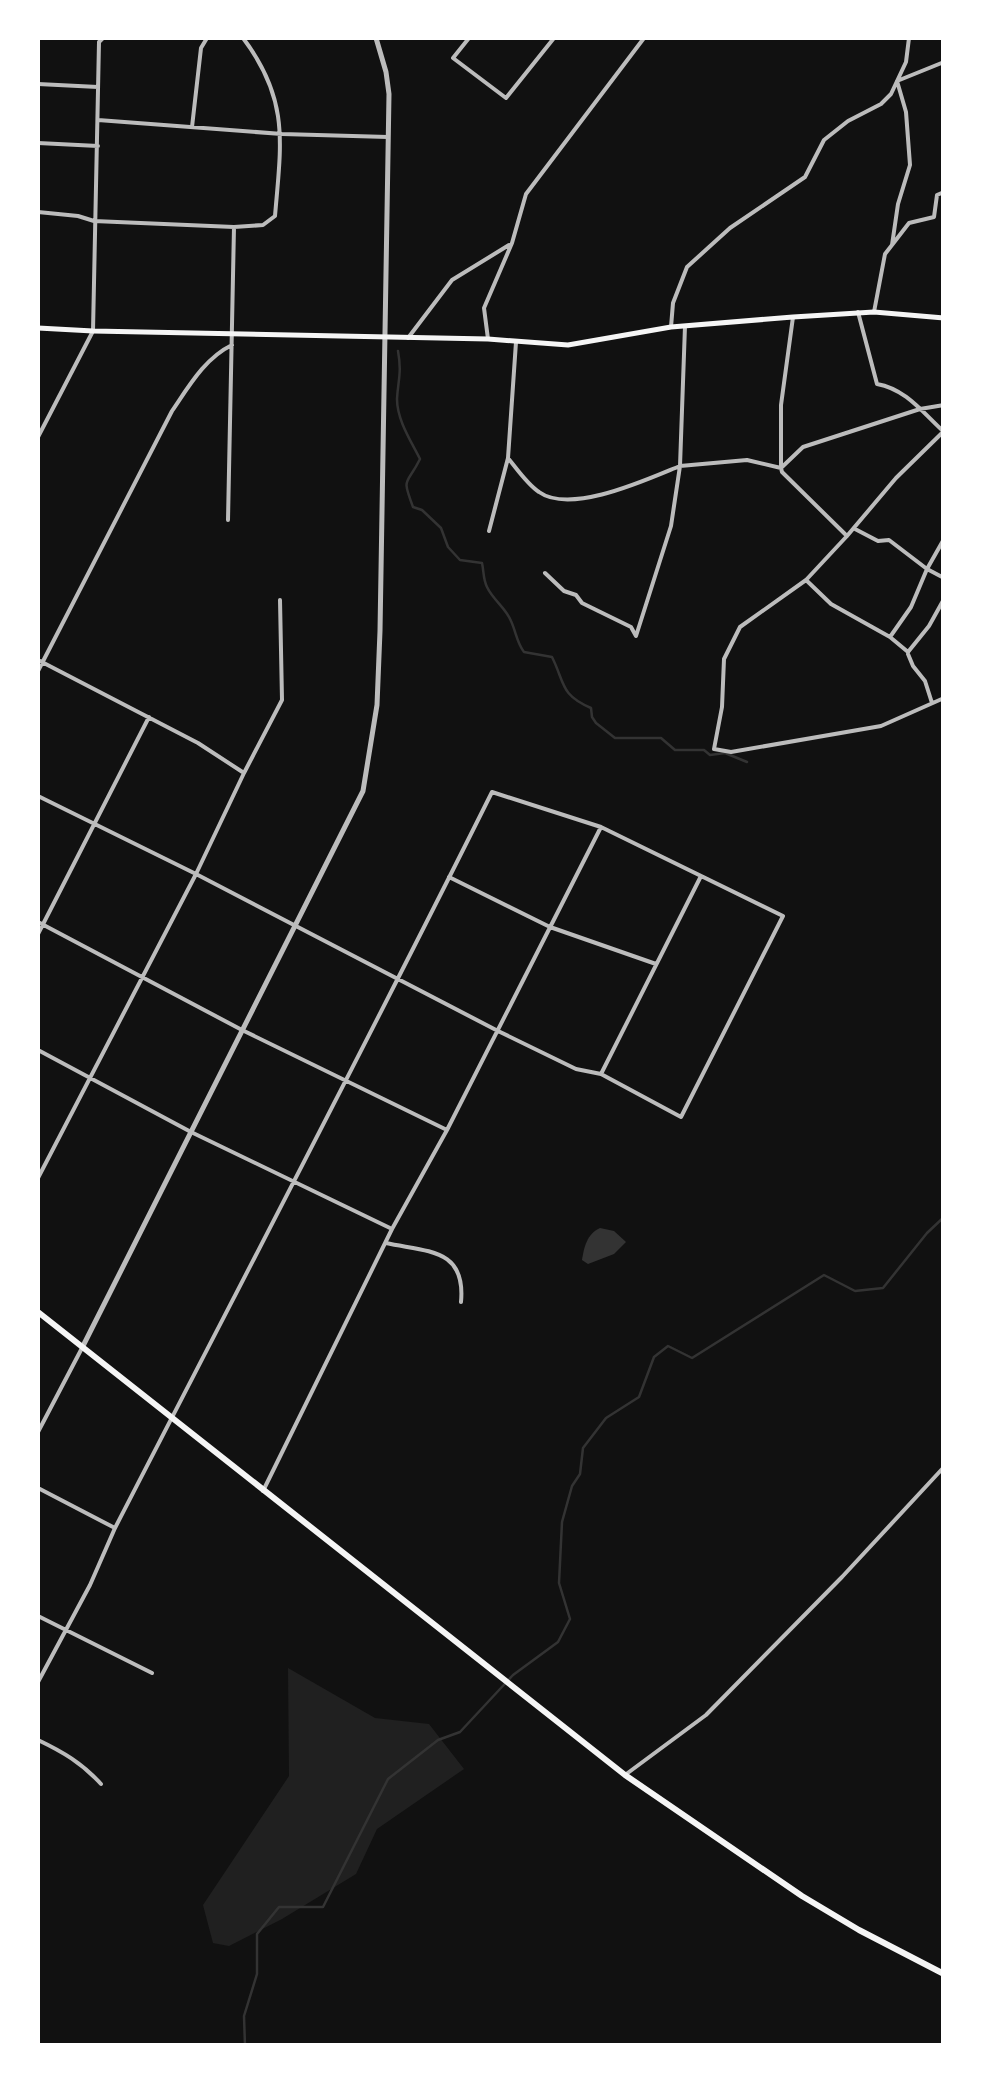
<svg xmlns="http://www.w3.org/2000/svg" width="981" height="2083" font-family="Rubik,sans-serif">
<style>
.green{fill:#202020}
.water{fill:#333}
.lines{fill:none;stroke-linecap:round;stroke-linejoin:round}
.stream{stroke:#333;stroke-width:2.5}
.minor{stroke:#bcbcbc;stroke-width:4}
.tertiary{stroke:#bcbcbc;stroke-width:5}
.secondary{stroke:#f5f5f5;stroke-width:5}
.trunk{stroke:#f5f5f5;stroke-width:6}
</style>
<rect width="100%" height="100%" fill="#111"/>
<path class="green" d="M 288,1668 L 375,1718 L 429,1724 L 464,1769 L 377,1829 L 356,1874 L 282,1919 L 229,1946 L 213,1943 L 203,1905 L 289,1776 Z"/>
<path class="water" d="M 600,1228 L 614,1231 L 626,1242 L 614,1254 L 588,1264 L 582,1260 C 584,1247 587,1234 600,1228 Z"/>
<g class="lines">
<path class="stream" d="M 398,351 C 402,373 398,380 397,399 C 397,420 411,441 420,459 C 407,486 401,475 413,507 L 422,510 L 441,528 L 448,547 L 460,560 L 482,563 C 484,572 483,579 487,587 C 493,600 506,608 511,621 C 516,632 517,643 524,652 L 552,657 C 565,683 560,695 591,708 L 592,717 L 596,723 L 615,738 L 661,738 L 675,750 L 704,750 L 710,755 L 725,753 L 747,762
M 245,2046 L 244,2016 L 257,1974 L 257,1934 L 279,1907 L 323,1907 L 388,1779 L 438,1740 L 460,1732 L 513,1675 L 558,1642 L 570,1619 L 559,1583 L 562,1522 L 572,1486 L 580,1474 L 583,1448 L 606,1418 L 639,1397 L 654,1357 L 668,1346 L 692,1358 L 824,1275 L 855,1291 L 883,1288 L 927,1233 L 944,1217"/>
<path class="minor" d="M 469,38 L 453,58 L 506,98 L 554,38
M 944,62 L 897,81 L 906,112 L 910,165 L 898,204 L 892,245 L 909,223 L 934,217 L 937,195 L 944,192
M 38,84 L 98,87
M 98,120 L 282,134 L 388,137
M 192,127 L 201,48 L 207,38
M 38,143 L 98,146
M 38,212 L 78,216 L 94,221 L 234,227 L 263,225 L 275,216 C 281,144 290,100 243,38
M 858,312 L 877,384 C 906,389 923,413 944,432
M 874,312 L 885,254 L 892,245
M 793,317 L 781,405 L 781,468 L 803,447 L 920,409 L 944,405
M 671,327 L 673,303 L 687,267 L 730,228 L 805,177 L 824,140 L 848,121 L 881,104 L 891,94 L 906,62 L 909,38
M 408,338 L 452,280 L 509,245
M 488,339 L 484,308 L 512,243 L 526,194 L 644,38
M 38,437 L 93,331 L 99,42 L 103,38
M 508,458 C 517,469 527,484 539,492 C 571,515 648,479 680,466 L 685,326
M 228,520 L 234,227
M 855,529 L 878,541 L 889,540 L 927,569 L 944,578
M 489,531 L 508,458 L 516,342
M 847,536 L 806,580 L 740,627 L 724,659 L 722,707 L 714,749 L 731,752 L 881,726 L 944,698
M 545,573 L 564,591 L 576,595 L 582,603 L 631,627 L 636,636 L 671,526 L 680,466 L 747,460 L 781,468 L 782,472 L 847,536 L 896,478 L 944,431
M 806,580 L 831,604 L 890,637 L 911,607 L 927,569 L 944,539
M 890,637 L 908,652 L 929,626 L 944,599
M 908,654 L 913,666 L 925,681 L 932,703
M 38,660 L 198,743 L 244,773
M 38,671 L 172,411 C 189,386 205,358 232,345
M 38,796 L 196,874 L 498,1031 L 576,1069 L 601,1074 L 681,1117 L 783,916 L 601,827 L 492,792 C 369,1039 241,1283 115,1528 L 90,1585 L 38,1682
M 449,877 L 550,927 L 656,964
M 38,922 L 242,1030 L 447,1130
M 38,934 L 149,717
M 38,1050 L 191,1132 L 390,1228
M 601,1074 L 700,878
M 38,1178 L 196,874 L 244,773 L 282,700 L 280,600
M 386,1243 C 427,1252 466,1248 461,1302
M 38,1432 L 82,1348
M 38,1488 L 113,1527
M 263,1491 L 392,1229 L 447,1130 L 601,827
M 38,1616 L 152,1673
M 38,1740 C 63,1752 82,1763 101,1784
M 625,1775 L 706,1715 L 842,1577 L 944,1467"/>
<path class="tertiary" d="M 83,1346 L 363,791 L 377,705 L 380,631 L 389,94 L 386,72 L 376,38"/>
<path class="secondary" d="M 38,328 L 93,331 L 488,339 L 568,345 L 671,327 L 793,317 L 874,312 L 944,318"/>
<path class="trunk" d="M 38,1312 L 625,1775 L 802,1896 L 859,1930 L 944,1974"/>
</g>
<rect width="981" height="2083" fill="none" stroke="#ffffff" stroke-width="80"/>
</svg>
